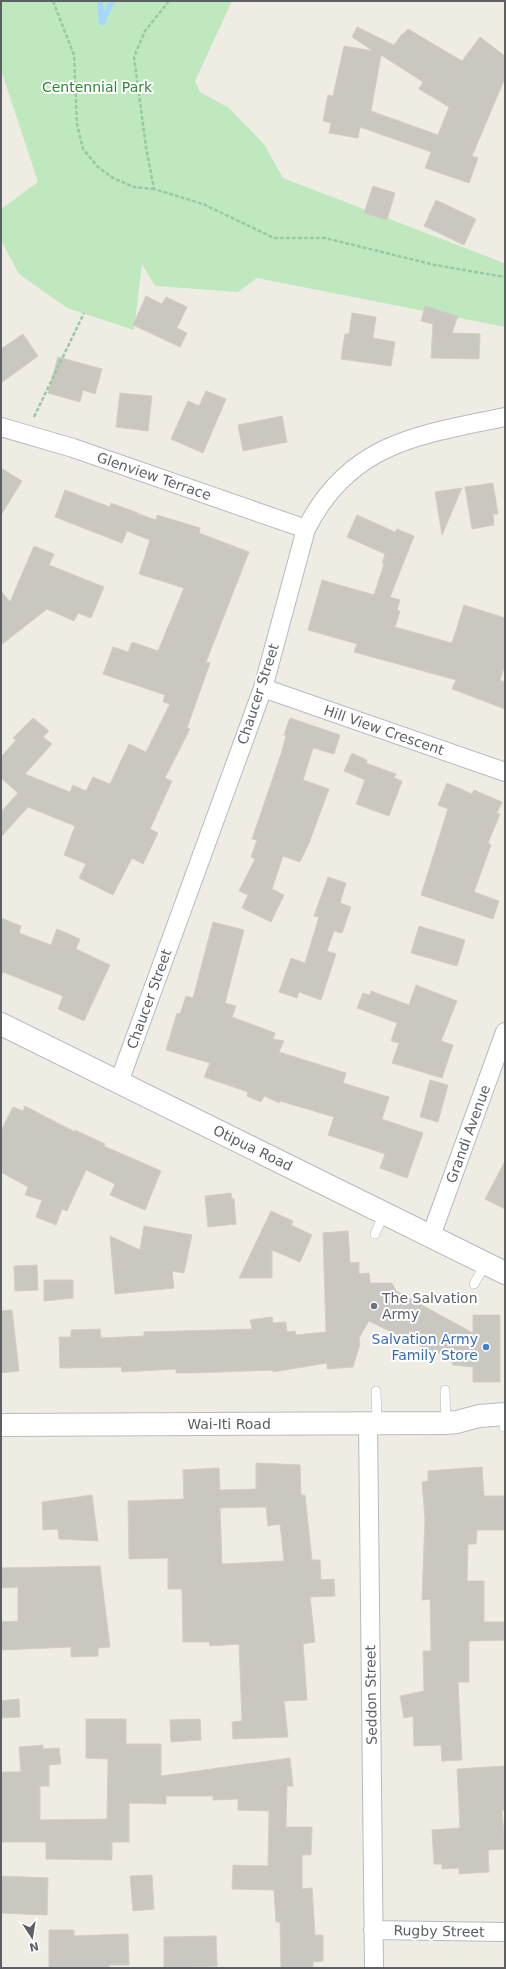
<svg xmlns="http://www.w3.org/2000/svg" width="506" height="1969" font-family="'DejaVu Sans',sans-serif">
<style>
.green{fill:#bfe8bf}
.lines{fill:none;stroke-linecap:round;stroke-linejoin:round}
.stream{stroke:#a4d8ff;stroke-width:6}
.building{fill:#cac7c1;stroke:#d4cec2;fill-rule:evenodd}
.service-casing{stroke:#b6babe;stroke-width:10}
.minor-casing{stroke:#b6babe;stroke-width:20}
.tertiary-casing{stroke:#b6babe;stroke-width:24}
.secondary-casing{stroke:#b7bbc0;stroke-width:24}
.path{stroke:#97c9a5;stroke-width:2.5;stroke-dasharray:4 2;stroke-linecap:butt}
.service{stroke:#fff;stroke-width:9}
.minor{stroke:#fff;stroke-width:18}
.tertiary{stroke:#fff;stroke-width:22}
.secondary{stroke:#fff;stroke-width:22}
.worship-dot{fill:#6b7280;stroke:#fff;stroke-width:1.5}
.shop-dot{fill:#3f7fe0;stroke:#fff;stroke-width:1.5}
.labels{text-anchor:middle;stroke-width:4;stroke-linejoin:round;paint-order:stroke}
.park-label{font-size:14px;fill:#318734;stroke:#fff}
.street-label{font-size:14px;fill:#5c6065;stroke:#fff}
.worship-label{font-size:14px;fill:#5b616d;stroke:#fff;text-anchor:start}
.shop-label{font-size:14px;fill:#366cbe;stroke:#fff;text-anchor:end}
</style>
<rect width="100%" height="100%" fill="#efece4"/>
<path class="green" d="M 1,1 L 232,1 L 195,81 L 200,92 L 229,108 L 264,144 L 283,178 L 504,263 L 505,327 L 257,278 L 238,292 L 155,286 L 142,264 L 134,330 L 67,308 L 19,274 L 1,240 L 1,209 L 38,182 L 1,70 Z"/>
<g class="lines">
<path class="stream" d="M 100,1 L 102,22
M 102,22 L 112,1"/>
</g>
<path class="building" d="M 357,27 L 394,45 L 402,34 L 403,34 L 408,29 L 462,61 L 480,37 L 505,56 L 505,78 L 472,156 L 478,158 L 469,183 L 425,168 L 431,152 L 360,127 L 358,138 L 329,133 L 331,123 L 323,121 L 328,95 L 333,96 L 344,46 L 373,51 L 352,37 ZM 381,55 L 423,82 L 419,89 L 449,107 L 438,135 L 371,111 Z
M 373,186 L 395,193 L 387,220 L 364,213 Z
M 436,200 L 476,219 L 464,245 L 424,226 Z
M 146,296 L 162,304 L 166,297 L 187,307 L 177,328 L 187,333 L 180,347 L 133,325 Z
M 425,306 L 458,316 L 452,333 L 480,334 L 479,359 L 431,358 L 433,324 L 421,321 Z
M 352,313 L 376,317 L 373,338 L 395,342 L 391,366 L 341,359 L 345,334 L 349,334 Z
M 23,334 L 38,356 L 1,383 L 1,349 Z
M 58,357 L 102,369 L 95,394 L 83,390 L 80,402 L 48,393 Z
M 206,391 L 226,399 L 203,453 L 171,439 L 188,401 L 199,406 Z
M 120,393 L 152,396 L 148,431 L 116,427 Z
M 282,416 L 287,442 L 243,451 L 238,425 Z
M 1,468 L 22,481 L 1,515 Z
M 493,483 L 498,514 L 493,514 L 494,525 L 472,529 L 465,487 Z
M 462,488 L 442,535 L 435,492 Z
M 65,490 L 110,507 L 111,503 L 138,513 L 138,517 L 139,514 L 156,520 L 157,515 L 200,528 L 199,533 L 249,552 L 206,662 L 210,663 L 187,728 L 190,729 L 165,778 L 172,781 L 150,829 L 158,833 L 143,864 L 132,858 L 113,895 L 79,878 L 86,864 L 64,855 L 75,826 L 28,807 L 1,837 L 1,812 L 18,793 L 1,778 L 1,757 L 16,740 L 13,738 L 33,718 L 49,731 L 43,737 L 52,744 L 25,774 L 70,792 L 73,785 L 86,791 L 93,777 L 110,784 L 129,744 L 146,752 L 170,704 L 163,702 L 165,695 L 103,674 L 113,647 L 128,652 L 132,642 L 158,651 L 184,588 L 139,574 L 150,540 L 127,531 L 122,543 L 55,517 Z
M 357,515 L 395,532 L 397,529 L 414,536 L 390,597 L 400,600 L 397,610 L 400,611 L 395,627 L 452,643 L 464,605 L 505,618 L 505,665 L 500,680 L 505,682 L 505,709 L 452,689 L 456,680 L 354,652 L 357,644 L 308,630 L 322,580 L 374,595 L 384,564 L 382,563 L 385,554 L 347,537 Z
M 34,546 L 54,554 L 49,565 L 104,587 L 91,618 L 78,613 L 74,621 L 47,609 L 1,645 L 1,591 L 10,602 Z
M 290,718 L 340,735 L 334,754 L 313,748 L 303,780 L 329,789 L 309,843 L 300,862 L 283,856 L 272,889 L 284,895 L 271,922 L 242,908 L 248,895 L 239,891 L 255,859 L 251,857 L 257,840 L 252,839 L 281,754 L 286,736 L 284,735 Z
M 352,753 L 367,760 L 366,763 L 396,774 L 394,778 L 402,781 L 389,816 L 356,804 L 365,780 L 344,771 Z
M 447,783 L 472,794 L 474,790 L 502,802 L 497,813 L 500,814 L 488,843 L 491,845 L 474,892 L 499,901 L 493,919 L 421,895 L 448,809 L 438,805 Z
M 328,877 L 346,883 L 340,903 L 351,907 L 342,933 L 334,931 L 327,951 L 336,954 L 321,1000 L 299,992 L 297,998 L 279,992 L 291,958 L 305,963 L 319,917 L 314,916 Z
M 1,918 L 21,926 L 19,933 L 51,945 L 57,929 L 80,939 L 76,949 L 110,965 L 84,1021 L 58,1009 L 63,996 L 3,972 L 1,975 Z
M 213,922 L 244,930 L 225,1003 L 236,1006 L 232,1017 L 275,1033 L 273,1039 L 284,1041 L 279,1052 L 346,1073 L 343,1083 L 389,1097 L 382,1119 L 423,1133 L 407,1178 L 380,1168 L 385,1154 L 328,1135 L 334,1117 L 280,1101 L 279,1103 L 264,1096 L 261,1102 L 247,1096 L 248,1092 L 204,1077 L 210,1063 L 166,1050 L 177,1013 L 180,1014 L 186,996 L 193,998 Z
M 419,926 L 465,940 L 457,966 L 411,953 Z
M 416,985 L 457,1001 L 441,1041 L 453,1045 L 442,1078 L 392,1063 L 399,1043 L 391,1041 L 397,1023 L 357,1008 L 363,993 L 370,995 L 371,991 L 409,1005 Z
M 430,1080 L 448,1085 L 438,1122 L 420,1117 Z
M 25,1106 L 75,1132 L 75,1130 L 105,1144 L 104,1146 L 161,1171 L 145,1210 L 110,1195 L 115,1184 L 86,1170 L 67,1211 L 62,1209 L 56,1225 L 36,1217 L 42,1200 L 25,1195 L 28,1187 L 1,1172 L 1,1131 L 13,1107 L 23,1111 Z
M 505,1161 L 505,1209 L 485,1199 Z
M 231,1193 L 232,1199 L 234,1199 L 236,1224 L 208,1227 L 205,1196 Z
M 271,1211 L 293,1221 L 291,1225 L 312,1235 L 300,1262 L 272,1250 L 272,1278 L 239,1278 Z
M 144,1226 L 192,1235 L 184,1273 L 172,1271 L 174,1288 L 115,1294 L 110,1236 L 140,1250 Z
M 348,1231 L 350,1263 L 359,1262 L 359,1274 L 369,1273 L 370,1283 L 392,1283 L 396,1291 L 473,1333 L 473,1315 L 500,1315 L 500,1382 L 473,1382 L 473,1367 L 453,1365 L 450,1353 L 434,1353 L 369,1321 L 359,1338 L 360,1344 L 353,1367 L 327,1369 L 327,1363 L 273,1372 L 273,1370 L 194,1373 L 176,1373 L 176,1369 L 122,1372 L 121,1367 L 60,1368 L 59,1337 L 71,1337 L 71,1330 L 100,1329 L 101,1338 L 144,1336 L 144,1332 L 252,1329 L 250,1320 L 272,1317 L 273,1323 L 286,1322 L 287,1332 L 295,1331 L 296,1335 L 326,1332 L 323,1233 Z
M 37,1265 L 38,1290 L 15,1291 L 14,1266 Z
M 44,1280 L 73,1280 L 73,1298 L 44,1301 Z
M 12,1310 L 19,1371 L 1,1373 L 1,1311 Z
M 256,1463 L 300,1465 L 301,1495 L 305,1495 L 312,1560 L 320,1560 L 321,1580 L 334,1579 L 335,1596 L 310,1597 L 315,1642 L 303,1644 L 307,1700 L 284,1701 L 288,1737 L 233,1739 L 232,1722 L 242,1721 L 239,1644 L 210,1646 L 209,1642 L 183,1642 L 182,1589 L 168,1589 L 168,1558 L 129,1559 L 128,1501 L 184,1499 L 183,1470 L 219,1468 L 220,1490 L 256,1489 ZM 266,1507 L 268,1526 L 280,1524 L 284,1561 L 222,1564 L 220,1508 Z
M 482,1467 L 484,1496 L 505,1496 L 505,1530 L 477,1530 L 476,1544 L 468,1544 L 467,1581 L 484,1581 L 484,1622 L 505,1622 L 505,1640 L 469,1641 L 469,1682 L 458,1682 L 462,1760 L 442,1761 L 441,1745 L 414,1746 L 413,1716 L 404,1718 L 400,1696 L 424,1691 L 423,1651 L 431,1651 L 431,1647 L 430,1599 L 422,1600 L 425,1519 L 422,1482 L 428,1481 L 428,1471 Z
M 92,1495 L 98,1541 L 59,1539 L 58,1529 L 43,1530 L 42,1502 Z
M 100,1566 L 110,1647 L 98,1648 L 98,1656 L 71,1657 L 71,1647 L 1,1650 L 1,1622 L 18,1621 L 18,1587 L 1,1588 L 1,1568 Z
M 19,1699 L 20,1717 L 1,1718 L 1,1701 Z
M 86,1719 L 126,1719 L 126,1744 L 161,1744 L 161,1776 L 290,1758 L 293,1786 L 287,1786 L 286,1827 L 312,1827 L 311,1855 L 302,1855 L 302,1889 L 312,1888 L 315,1935 L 323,1935 L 323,1961 L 313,1962 L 313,1968 L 281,1968 L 280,1922 L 276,1922 L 274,1890 L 232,1889 L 233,1865 L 268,1866 L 269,1811 L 238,1810 L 238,1799 L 213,1800 L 213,1796 L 166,1796 L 166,1804 L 129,1803 L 129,1842 L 112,1842 L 112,1860 L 46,1859 L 46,1842 L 1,1842 L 1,1772 L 21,1772 L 19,1747 L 43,1745 L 43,1749 L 59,1748 L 61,1764 L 49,1765 L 49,1786 L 40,1786 L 40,1820 L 107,1819 L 108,1759 L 86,1758 Z
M 200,1719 L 201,1740 L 171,1742 L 170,1720 Z
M 505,1766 L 505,1810 L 502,1810 L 505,1849 L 488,1850 L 489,1872 L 459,1874 L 459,1868 L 442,1869 L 442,1864 L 434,1864 L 432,1830 L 460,1828 L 457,1769 Z
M 152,1875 L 154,1909 L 133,1911 L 130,1876 Z
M 1,1876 L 48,1878 L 47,1915 L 1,1913 Z
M 49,1930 L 74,1930 L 74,1936 L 128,1934 L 129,1965 L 109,1965 L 109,1968 L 49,1968 Z
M 216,1936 L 217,1966 L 164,1968 L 164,1937 Z"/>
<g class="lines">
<g class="service-casing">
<path id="service" d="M 375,1234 L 384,1213
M 474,1284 L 486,1263
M 445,1390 L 446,1423
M 376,1391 L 377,1422
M 504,1427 L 505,1427"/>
</g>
<g class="minor-casing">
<path id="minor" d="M 1,427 L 73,448 L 306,529
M 263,688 L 505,772
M 119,1082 L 263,688 L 306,529 C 350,442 419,435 505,417
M 431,1236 L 505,1032
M 368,1423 L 374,1968
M 373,1930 L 505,1932"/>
</g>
<g class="tertiary-casing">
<path id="tertiary" d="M 1,1024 L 505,1273"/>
</g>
<g class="secondary-casing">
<path id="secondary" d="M 1,1425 L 446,1423 L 457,1422 L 479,1416 L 505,1414"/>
</g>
<path class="path" d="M 53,1 L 74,55 L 77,124 L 83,149 L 98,167 L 113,178 L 134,187 L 154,189
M 169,1 L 145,31 L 134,57 L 146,147 L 154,189 L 203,204 L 274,238 L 325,238 L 435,265 L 505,277
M 34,417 L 84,313"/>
<use href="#service" class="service"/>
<use href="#minor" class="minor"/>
<use href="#tertiary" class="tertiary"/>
<use href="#secondary" class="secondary"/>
</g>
<circle class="worship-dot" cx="374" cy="1306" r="4"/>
<circle class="shop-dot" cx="486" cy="1347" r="4"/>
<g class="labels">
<g class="park-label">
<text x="97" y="92">Centennial Park</text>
</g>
<g class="street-label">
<text transform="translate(154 476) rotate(19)" y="5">Glenview Terrace</text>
<text transform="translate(258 694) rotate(-72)" y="5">Chaucer Street</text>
<text transform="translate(384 730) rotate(19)" y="5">Hill View Crescent</text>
<text transform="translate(149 999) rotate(-70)" y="5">Chaucer Street</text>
<text transform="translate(468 1134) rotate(-70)" y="5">Grandi Avenue</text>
<text transform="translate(253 1148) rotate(26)" y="5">Otipua Road</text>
<text x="229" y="1429">Wai-Iti Road</text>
<text transform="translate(371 1695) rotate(-91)" y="5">Seddon Street</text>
<text transform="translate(439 1931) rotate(1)" y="5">Rugby Street</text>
</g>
<g class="worship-label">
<text x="382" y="1303">The Salvation<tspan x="382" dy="16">Army</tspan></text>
</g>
<g class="shop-label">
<text x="478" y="1344">Salvation Army<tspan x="478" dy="16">Family Store</tspan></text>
</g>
</g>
<rect width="506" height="1969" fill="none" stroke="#5c6065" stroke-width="4"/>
<g transform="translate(32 1937) rotate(168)" stroke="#ffffff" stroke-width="3" paint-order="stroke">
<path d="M0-3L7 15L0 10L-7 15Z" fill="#5c6065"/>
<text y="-6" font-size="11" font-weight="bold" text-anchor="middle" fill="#5c6065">N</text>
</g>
</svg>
